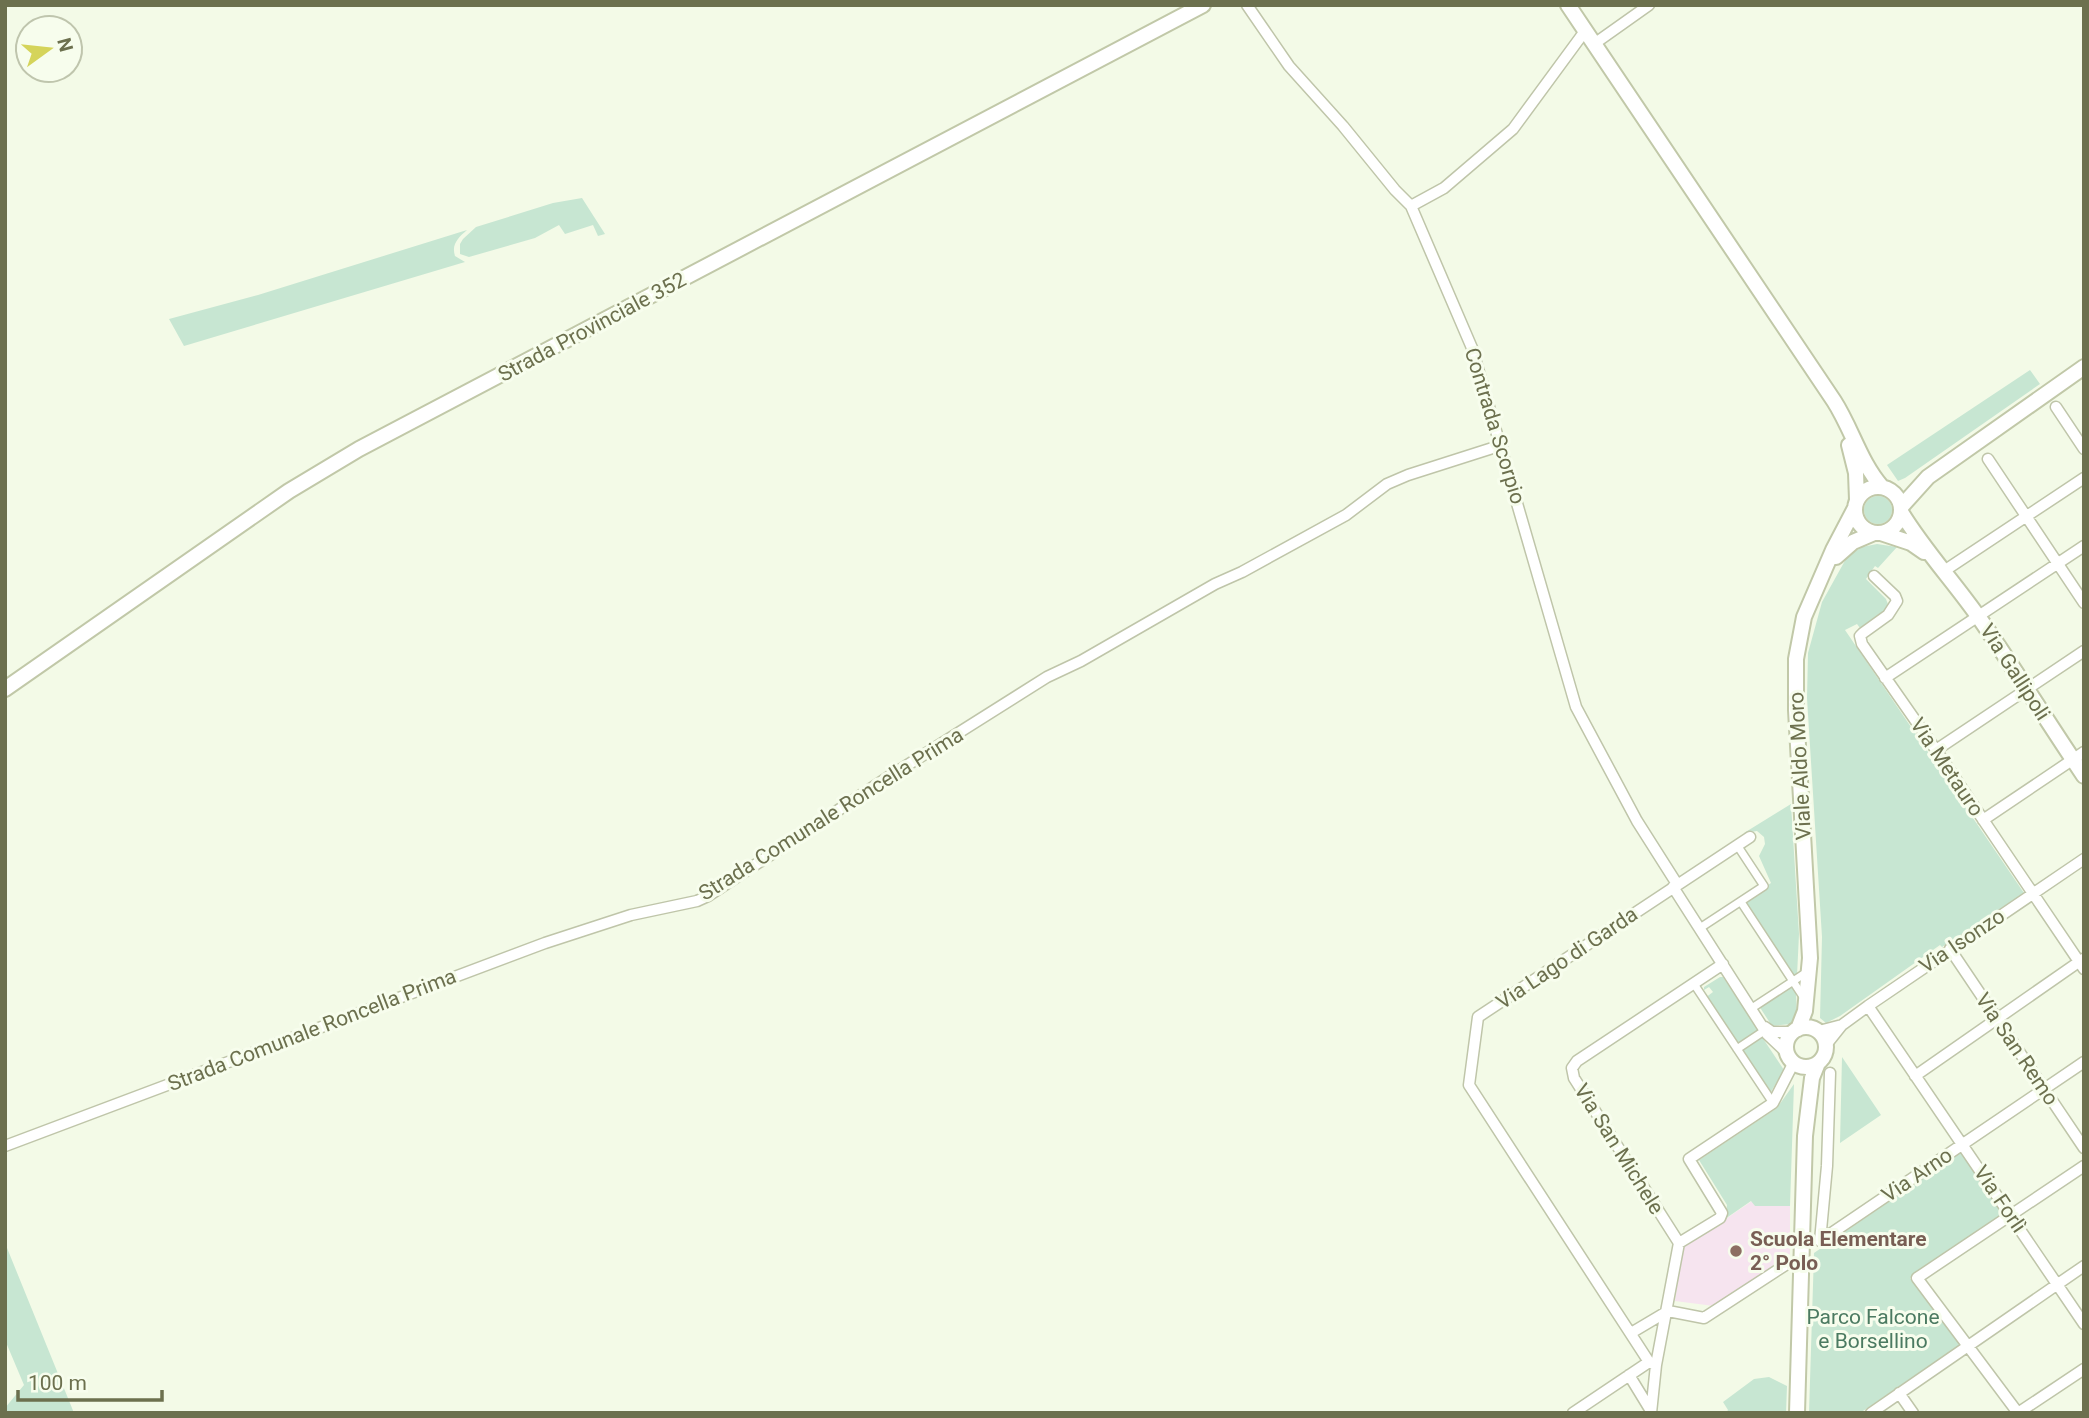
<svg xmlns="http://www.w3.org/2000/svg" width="2089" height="1418" font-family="Roboto,sans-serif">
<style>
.education{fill:#f6e4ef}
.green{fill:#c7e6d2}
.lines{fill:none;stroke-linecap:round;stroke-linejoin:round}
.pedestrian-casing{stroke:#bfc5a9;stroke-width:10}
.minor-casing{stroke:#bfc5a9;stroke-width:13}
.secondary-casing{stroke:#c1c8a8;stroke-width:18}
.pedestrian{stroke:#fff;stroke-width:7}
.minor{stroke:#fff;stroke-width:10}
.secondary{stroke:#fff;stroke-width:14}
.education-dot{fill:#8d6e63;stroke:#f7fded;stroke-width:2.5}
.labels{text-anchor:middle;stroke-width:6;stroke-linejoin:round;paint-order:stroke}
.street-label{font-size:21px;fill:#6c704e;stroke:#f7fded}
.education-label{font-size:21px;font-weight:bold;fill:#785e54;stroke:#f7fded;text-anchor:start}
.park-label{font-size:21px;fill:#4b7a61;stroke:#f7fded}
</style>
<rect width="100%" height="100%" fill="#f3fae7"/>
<path class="education" d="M 1752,1201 L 1755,1206 L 1790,1206 L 1790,1254 L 1714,1306 L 1675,1301 L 1683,1248 Z"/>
<path class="green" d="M 582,198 L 605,234 L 598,236 L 593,225 L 565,234 L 559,225 L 535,238 L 469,257 L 460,254 L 460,244 L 463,239 L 476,227 L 553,203 Z
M 467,230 C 459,237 451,244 455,256 L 465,262 L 184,346 L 169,319 L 258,295 Z
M 2030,370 L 2040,384 L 1905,478 L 1898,481 L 1887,465 Z
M1864 510a14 14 0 1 1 28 0a14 14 0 1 1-28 0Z
M 1877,544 L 1897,547 L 1878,568 L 1875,566 L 1866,579 L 1886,599 L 1889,607 L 1860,628 L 1857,624 L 1845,630 L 2024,893 L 1942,947 L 1940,945 L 1840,1016 L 1826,1023 L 1820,1018 L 1822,937 L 1807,698 L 1808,653 L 1822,602 L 1847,557 L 1862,547 Z
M 1791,804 L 1799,934 L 1797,976 L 1793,978 L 1744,902 L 1771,883 L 1759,856 L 1765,844 L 1764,837 L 1757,831 L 1744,833 Z
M 1720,977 L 1723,977 L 1759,1031 L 1736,1046 L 1705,998 L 1713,992 L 1709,987 L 1704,990 L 1704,987 Z
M 1793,984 L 1796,990 L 1797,1019 L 1791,1024 L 1772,1026 L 1759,1006 Z
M 1762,1037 L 1784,1070 L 1769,1095 L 1740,1051 Z
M 1842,1057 L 1881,1115 L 1840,1143 Z
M 1794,1084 L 1790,1206 L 1755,1206 L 1751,1201 L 1725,1219 L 1727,1205 L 1699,1160 L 1777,1108 Z
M 1963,1151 L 2006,1214 L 1910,1278 L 1960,1345 L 1860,1413 L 1809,1413 L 1814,1253 Z
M 5,1243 L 74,1413 L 5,1413 L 5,1408 L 24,1385 L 5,1340 Z
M 1769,1377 L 1787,1386 L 1786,1413 L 1726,1413 L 1728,1410 L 1723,1402 L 1754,1379 Z"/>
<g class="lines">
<g class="pedestrian-casing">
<path id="pedestrian" d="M 1741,902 L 1804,998
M 1700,928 L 1764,886 L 1737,845
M 1694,984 L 1773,1103
M 1752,1008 L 1807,972
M 1737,1049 L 1767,1029"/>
</g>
<g class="minor-casing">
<path id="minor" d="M 1247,5 L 1289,66 L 1343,126 L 1395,190 L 1411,206 L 1472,348 L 1576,707 L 1637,821 L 1677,884
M 1594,44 L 1649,5
M 1411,206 L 1444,188 L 1513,129 L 1585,31
M 2056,407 L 2084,449
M 1988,459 L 2084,603
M 1944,571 L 2084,478
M 1874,576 L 1895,596 L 1897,601 L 1888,615 L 1863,633 L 1860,636 L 1862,644 L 1936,750 L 2084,969
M 1885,678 L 2084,546
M 1936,750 L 2084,651
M 1983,820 L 2084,752
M 1673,887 L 1767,1034 L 1787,1053
M 1950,949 L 2084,1148
M 1868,1006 L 2084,1324
M 1765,1027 L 1772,1032 L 1793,1032
M 1819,1031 L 1842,1025
M 1826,1045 L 1842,1025 L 1868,1006 L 2084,859
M 1830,1073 L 1827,1166 L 1820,1241 L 2084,1062
M 1915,1076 L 2083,959
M 5,1146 L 545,943 L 631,915 L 697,901 L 708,896 L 890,776 L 1047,677 L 1081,661 L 1215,584 L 1242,572 L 1346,515 L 1387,484 L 1408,475 L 1502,445
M 2084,1166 L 1917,1278 L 2018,1413 L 2084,1369
M 1679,1243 L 1574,1078 L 1572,1068 L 1577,1061 L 1723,964
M 1679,1243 L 1720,1218 L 1722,1213 L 1689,1159 L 1773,1103 L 1794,1062
M 1668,1311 L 1704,1318 L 1787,1264
M 1631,1333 L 1668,1311
M 1656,1365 L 1649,1362 L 1469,1085 L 1478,1017 L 1750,837
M 1629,1375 L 1651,1411
M 1899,1393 L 1913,1413
M 1573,1413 L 1649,1362
M 1651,1413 L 1656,1365 L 1679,1243
M 1871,1413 L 2084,1266"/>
</g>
<g class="secondary-casing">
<path id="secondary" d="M 1568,5 L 1834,401 C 1852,429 1860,462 1882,487
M 1849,445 L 1856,473 L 1857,500
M1855 510a23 23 0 1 1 46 0a23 23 0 1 1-46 0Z
M 1901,507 L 1928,477 L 2084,367
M 1901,512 C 1924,550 1955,583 1980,619 C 2016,671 2049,724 2084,776
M 1881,533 L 1911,543 L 1924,552
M 1836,557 L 1853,542 L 1874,533
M 5,689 L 289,491 L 359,449 L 1203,5
M1786 1047a20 20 0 1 1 40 0a20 20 0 1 1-40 0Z
M 1798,1029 L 1805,1011 L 1810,958 L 1796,710 L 1796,659 L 1804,617 L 1833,550 L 1855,508
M 1797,1413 L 1805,1136 L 1812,1078 L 1818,1063"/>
</g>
<use href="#pedestrian" class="pedestrian"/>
<use href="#minor" class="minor"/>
<use href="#secondary" class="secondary"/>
</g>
<circle class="education-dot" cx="1736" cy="1251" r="7"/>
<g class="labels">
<g class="street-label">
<text transform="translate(592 327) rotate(-28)" y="7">Strada Provinciale 352</text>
<text transform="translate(1495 426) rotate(73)" y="7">Contrada Scorpio</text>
<text transform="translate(2015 672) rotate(57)" y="7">Via Gallipoli</text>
<text transform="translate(1800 766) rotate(-93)" y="7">Viale Aldo Moro</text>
<text transform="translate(1947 767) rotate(56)" y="7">Via Metauro</text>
<text transform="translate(831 814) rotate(-32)" y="7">Strada Comunale Roncella Prima</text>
<text transform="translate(1962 941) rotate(-34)" y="7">Via Isonzo</text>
<text transform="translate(1567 958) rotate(-34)" y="7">Via Lago di Garda</text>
<text transform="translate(312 1030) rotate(-21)" y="7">Strada Comunale Roncella Prima</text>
<text transform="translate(2017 1049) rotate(56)" y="7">Via San Remo</text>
<text transform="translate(1619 1149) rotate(58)" y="7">Via San Michele</text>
<text transform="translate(1917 1175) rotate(-34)" y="7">Via Arno</text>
<text transform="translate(2000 1199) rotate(56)" y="7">Via Forlì</text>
</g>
<g class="education-label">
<text x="1750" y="1246">Scuola Elementare<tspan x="1750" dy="24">2° Polo</tspan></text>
</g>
<g class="park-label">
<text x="1873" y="1324">Parco Falcone<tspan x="1873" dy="24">e Borsellino</tspan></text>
</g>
</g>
<rect width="2089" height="1418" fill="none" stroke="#6c704e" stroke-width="14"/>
<g transform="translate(49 49) rotate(75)"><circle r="33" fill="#f7fded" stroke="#bfc5ad" stroke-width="2"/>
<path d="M0-5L12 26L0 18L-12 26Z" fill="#d5d45a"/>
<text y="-10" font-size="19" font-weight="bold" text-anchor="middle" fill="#6c704e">N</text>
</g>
<path d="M18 1390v10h144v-10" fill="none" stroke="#6c704e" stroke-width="3.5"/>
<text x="28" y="1390" font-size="21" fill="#6c704e" stroke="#f7fded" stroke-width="5" paint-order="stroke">100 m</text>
</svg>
